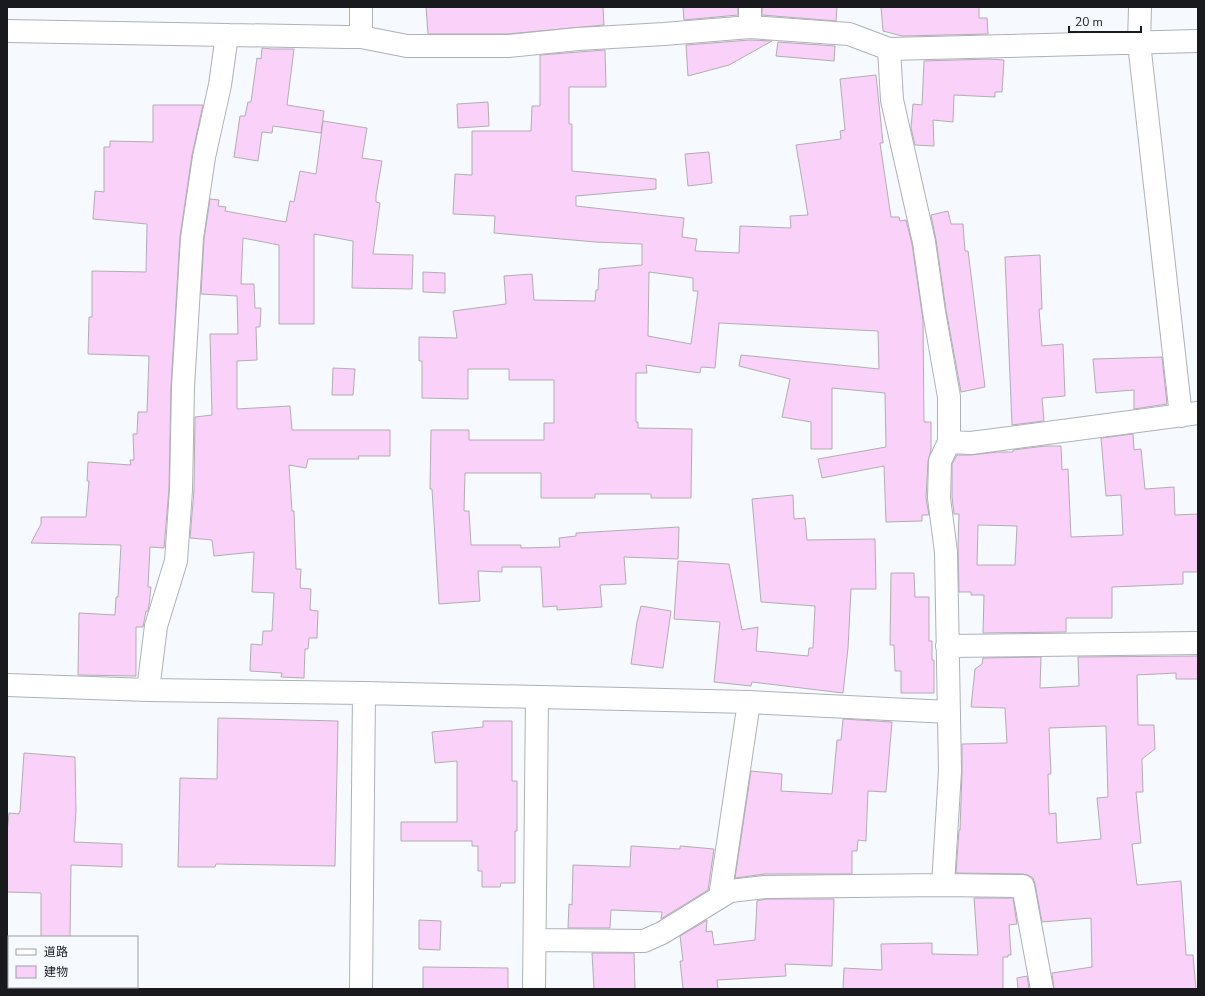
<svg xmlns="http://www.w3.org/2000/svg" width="1205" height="996" font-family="'Nunito Sans','Noto Sans JP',sans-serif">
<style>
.building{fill:#f9d1f9;stroke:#b3adb3;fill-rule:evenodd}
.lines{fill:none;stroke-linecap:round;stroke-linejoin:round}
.street-casing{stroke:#adb2b8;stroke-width:24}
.street{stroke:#fff;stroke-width:22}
</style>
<rect width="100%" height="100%" fill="#f6f9fe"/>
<path class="building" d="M 426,7 L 603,7 L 604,25 L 507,34 L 428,34 Z
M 683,7 L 738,7 L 738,15 L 684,20 Z
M 762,7 L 837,7 L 836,21 L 762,15 Z
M 881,7 L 979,7 L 979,18 L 987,18 L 988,34 L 902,36 L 883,31 Z
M 750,40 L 772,41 L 729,65 L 688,76 L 686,45 Z
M 778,42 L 835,46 L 834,61 L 776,56 Z
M 262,48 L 272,49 L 294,49 L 287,105 L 324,111 L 321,133 L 273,126 L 272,133 L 262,132 L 258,161 L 234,157 L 240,116 L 245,116 L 248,102 L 251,102 L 257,58 L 261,59 Z
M 605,50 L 606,87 L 569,87 L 569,124 L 572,124 L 572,171 L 656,179 L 656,189 L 576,196 L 576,206 L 684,218 L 682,237 L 697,239 L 695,251 L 739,253 L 740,226 L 791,228 L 790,216 L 808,215 L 796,145 L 841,139 L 840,131 L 845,130 L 840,79 L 876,75 L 883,143 L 880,143 L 891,217 L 899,217 L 900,221 L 906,220 L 912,244 L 923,320 L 924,422 L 931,422 L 931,450 L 928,461 L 926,498 L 929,515 L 922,515 L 922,521 L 886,522 L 884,466 L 822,478 L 818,459 L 886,447 L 885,393 L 832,388 L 832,449 L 811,449 L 811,422 L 782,417 L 790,379 L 739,366 L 741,355 L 879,369 L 878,331 L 719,323 L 715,368 L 701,367 L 700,373 L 646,365 L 647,373 L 636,373 L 636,422 L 638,422 L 638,428 L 692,429 L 691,498 L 651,498 L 651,494 L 595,494 L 595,498 L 541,498 L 541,473 L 465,473 L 464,511 L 469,511 L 471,545 L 521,545 L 521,548 L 560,547 L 559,538 L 576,536 L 576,533 L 679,527 L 678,559 L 624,557 L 626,584 L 600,585 L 602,607 L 557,610 L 557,606 L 543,607 L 541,567 L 502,567 L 502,572 L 478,571 L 480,601 L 439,604 L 432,489 L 430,489 L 431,430 L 469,430 L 469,440 L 544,440 L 544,423 L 554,423 L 554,380 L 509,380 L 509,369 L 468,369 L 468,399 L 422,398 L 422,361 L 419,361 L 419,337 L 457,338 L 453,311 L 506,304 L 504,276 L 532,274 L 534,300 L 595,301 L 596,290 L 598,290 L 599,269 L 642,265 L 642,244 L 595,242 L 494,233 L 495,216 L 453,214 L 455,174 L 472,175 L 472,131 L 531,131 L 532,106 L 540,106 L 540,55 ZM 649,272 L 693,278 L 693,291 L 698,291 L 691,344 L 648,336 Z
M 989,59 L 1004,60 L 1002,92 L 995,92 L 995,97 L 954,95 L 953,122 L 933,120 L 934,146 L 915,145 L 911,128 L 913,104 L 922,105 L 924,61 Z
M 488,102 L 489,126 L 458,128 L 457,104 Z
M 153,105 L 203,105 L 192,155 L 180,237 L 171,386 L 169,489 L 164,548 L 150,547 L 148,587 L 151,587 L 149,605 L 148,611 L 146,611 L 143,627 L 136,627 L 136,676 L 78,675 L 79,613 L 115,615 L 116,597 L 118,597 L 121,545 L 31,543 L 41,524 L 41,517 L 86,517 L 89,481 L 87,481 L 88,462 L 131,465 L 130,460 L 134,460 L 133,434 L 137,434 L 138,412 L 147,412 L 149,356 L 88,354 L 89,317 L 92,317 L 92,271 L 146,272 L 147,224 L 93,219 L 95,191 L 104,192 L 104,147 L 110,147 L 110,141 L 153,142 Z
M 323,121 L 367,128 L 362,158 L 382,161 L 376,196 L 376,202 L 380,203 L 373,254 L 413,255 L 412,289 L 352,288 L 353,241 L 314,234 L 314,324 L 279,324 L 279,245 L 243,238 L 241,284 L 254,284 L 255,308 L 261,308 L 260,327 L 256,327 L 257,360 L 237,361 L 237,409 L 290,406 L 292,430 L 390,430 L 390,456 L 358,456 L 359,459 L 308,459 L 306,468 L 289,465 L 292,511 L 294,511 L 296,569 L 301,569 L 300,588 L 311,589 L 310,610 L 318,611 L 317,638 L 309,638 L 308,649 L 305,649 L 304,678 L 281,677 L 282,673 L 250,671 L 251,644 L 262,645 L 263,631 L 272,631 L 274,593 L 252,592 L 254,552 L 214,556 L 212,540 L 190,538 L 194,490 L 195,417 L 212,415 L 210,334 L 238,334 L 237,296 L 201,294 L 204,239 L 210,199 L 219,200 L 218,206 L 226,207 L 225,211 L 286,222 L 290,201 L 294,202 L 300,171 L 316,174 Z
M 709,152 L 712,183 L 688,186 L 685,154 Z
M 948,211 L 951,224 L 963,224 L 965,251 L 968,251 L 985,387 L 961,392 L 946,310 L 936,240 L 931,215 Z
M 1040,255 L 1042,309 L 1039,309 L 1042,346 L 1063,344 L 1065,396 L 1042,398 L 1044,421 L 1012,425 L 1005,257 Z
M 423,272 L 445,273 L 445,293 L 423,292 Z
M 1162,357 L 1167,404 L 1134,409 L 1134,390 L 1096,393 L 1093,359 Z
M 333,368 L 355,369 L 353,395 L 332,395 Z
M 1133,434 L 1134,450 L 1141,449 L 1145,489 L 1174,487 L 1175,515 L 1198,514 L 1198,572 L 1183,572 L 1183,584 L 1112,587 L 1112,618 L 1066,618 L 1066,632 L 983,633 L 984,595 L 971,595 L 971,592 L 959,592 L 958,547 L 959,514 L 954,514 L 952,497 L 952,464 L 957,455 L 971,455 L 997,452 L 1013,452 L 1013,450 L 1045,446 L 1061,446 L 1062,470 L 1068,469 L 1071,537 L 1123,535 L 1121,495 L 1106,496 L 1101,438 ZM 978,525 L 1017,526 L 1015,565 L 977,565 Z
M 793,495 L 794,519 L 805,518 L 807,540 L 875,539 L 876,589 L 851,589 L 848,648 L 843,693 L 752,682 L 751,686 L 714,682 L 720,622 L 674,619 L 678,561 L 729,564 L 742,630 L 758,627 L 756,651 L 808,656 L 809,648 L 813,648 L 815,606 L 761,602 L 752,499 Z
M 891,573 L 914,573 L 915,597 L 929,597 L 929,641 L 932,641 L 932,660 L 934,660 L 934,693 L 901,693 L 901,671 L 895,671 L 894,645 L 890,645 Z
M 641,606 L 671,611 L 663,668 L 631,664 L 637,622 Z
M 1198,656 L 1198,679 L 1176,679 L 1176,673 L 1137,675 L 1138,725 L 1154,725 L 1155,749 L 1142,759 L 1143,792 L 1136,792 L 1141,843 L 1132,844 L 1137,885 L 1181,881 L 1186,955 L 1193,955 L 1196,989 L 1054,989 L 1052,973 L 1092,967 L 1091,918 L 1042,922 L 1035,884 L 1033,878 L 1028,875 L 1023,874 L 956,873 L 959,830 L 960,830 L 962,772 L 962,744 L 1007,743 L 1005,708 L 971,707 L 975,669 L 982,664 L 983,658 L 1041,657 L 1040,688 L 1079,686 L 1078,657 ZM 1106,726 L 1108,797 L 1097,798 L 1101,839 L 1057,843 L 1056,813 L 1049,814 L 1048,774 L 1051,774 L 1049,728 Z
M 218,718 L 338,721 L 335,866 L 216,864 L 215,867 L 178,867 L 180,778 L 217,779 Z
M 843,719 L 892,722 L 886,792 L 868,791 L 866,841 L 858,840 L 857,851 L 852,851 L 852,874 L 765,874 L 735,878 L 751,771 L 782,774 L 781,791 L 832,794 L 837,740 L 841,740 Z
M 483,721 L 512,721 L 512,781 L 517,781 L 517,831 L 515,831 L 515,883 L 501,883 L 500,887 L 482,887 L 482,871 L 478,871 L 478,846 L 472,846 L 472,841 L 401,841 L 401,822 L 457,822 L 457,761 L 435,763 L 432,732 L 483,727 Z
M 24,753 L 75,757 L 76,811 L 74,842 L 122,844 L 122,867 L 71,865 L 70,937 L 41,937 L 41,893 L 7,892 L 7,834 L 9,813 L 19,814 L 19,812 L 20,812 Z
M 631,846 L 680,849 L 680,846 L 714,849 L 708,890 L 661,919 L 662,912 L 611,910 L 610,928 L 568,928 L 569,904 L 572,905 L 573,865 L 630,867 Z
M 974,898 L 1013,898 L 1017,924 L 1009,925 L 1011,955 L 1008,955 L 1008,957 L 1003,957 L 1003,989 L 843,989 L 844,968 L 882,970 L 881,944 L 932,943 L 932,954 L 978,955 Z
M 766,899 L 834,899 L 832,966 L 785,964 L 786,976 L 717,980 L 718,989 L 683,989 L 680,961 L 683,961 L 680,936 L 707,920 L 706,932 L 712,931 L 714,945 L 755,940 L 757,901 Z
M 419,920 L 441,921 L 440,950 L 419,949 Z
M 592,953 L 634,953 L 635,989 L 594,989 Z
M 423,967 L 508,968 L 508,989 L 423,989 Z
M 1027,976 L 1029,989 L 1018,989 L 1017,978 Z"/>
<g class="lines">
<g class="street-casing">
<path id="street" d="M 1140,7 L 1139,43 L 1181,416
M 750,27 L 750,7
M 7,31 L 347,37 L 361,37 L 407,46 L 508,46 L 578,39 L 664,34 L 750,27 L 849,34 L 889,49 L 1198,41
M 361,37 L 361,7
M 889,49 L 892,100 L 924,242 L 934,312 L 949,397 L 949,442 L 940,461 L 939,498 L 946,552 L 950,771 L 943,885 L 1023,886 L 1042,989
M 949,442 L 971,443 L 1198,413
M 947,646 L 1198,643
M 7,685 L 148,690 L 364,693 L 749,702 L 949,712
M 148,690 L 156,626 L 176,561 L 181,490 L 183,387 L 192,238 L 204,157 L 220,85 L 227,35
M 720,897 L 749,702
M 535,940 L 644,941 L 662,933 L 730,891 L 765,887 L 943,885
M 361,989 L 364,693
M 534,989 L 537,697"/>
</g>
<use href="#street" class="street"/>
</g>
<rect width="1205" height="996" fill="none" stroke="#181a1d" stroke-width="16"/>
<rect x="8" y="936" width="130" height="52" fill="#f6f9fe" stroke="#9da0a4"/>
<rect x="16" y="949" width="20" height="6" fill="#ffffff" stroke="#9da0a4"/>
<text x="44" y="956" font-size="12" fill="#181a1d">道路</text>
<rect x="16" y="966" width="20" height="12" fill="#f9d1f9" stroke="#9da0a4"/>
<text x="44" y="976" font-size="12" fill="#181a1d">建物</text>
<path d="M1069 26v6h72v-6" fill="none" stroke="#181a1d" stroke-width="2"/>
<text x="1075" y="26" font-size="12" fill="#181a1d" stroke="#f6f9fe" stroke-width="3" paint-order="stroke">20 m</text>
</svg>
